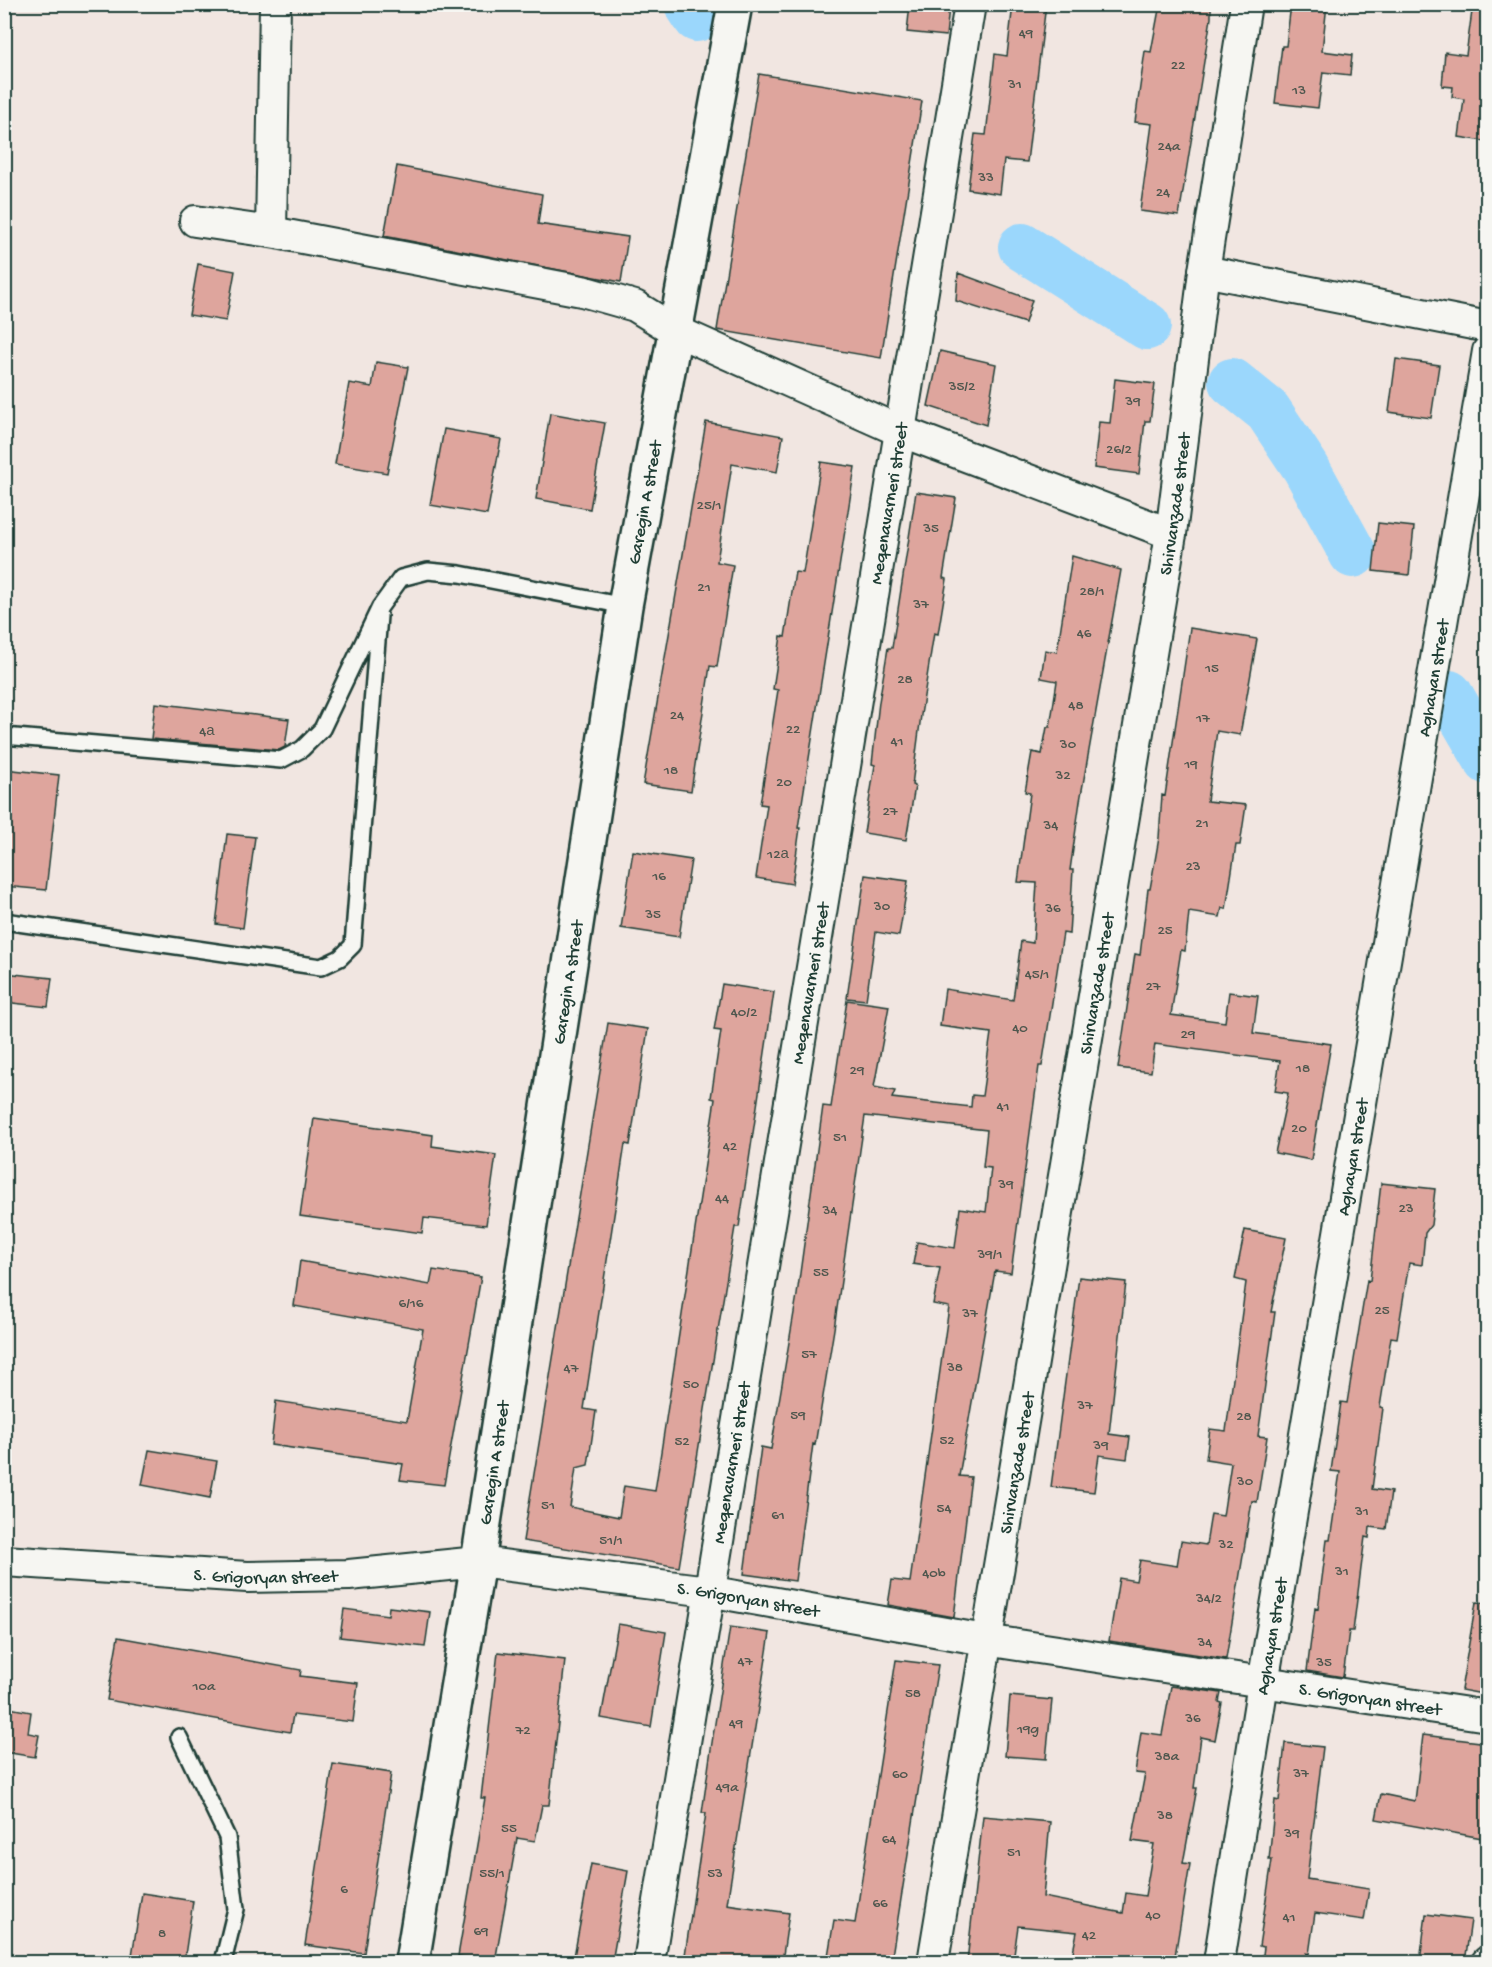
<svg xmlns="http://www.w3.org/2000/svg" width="1492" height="1967" font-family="'Gochi Hand',sans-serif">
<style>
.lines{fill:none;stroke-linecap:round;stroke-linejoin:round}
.river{stroke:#9bd7fc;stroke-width:48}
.building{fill:#dea59d;stroke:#1f3d34;stroke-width:1.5}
.lane-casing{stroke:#1f3d34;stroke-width:20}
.street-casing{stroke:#1f3d34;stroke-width:34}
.secondary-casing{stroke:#1f3d34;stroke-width:38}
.lane{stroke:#f6f6f2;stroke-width:15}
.street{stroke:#f6f6f2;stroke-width:30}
.secondary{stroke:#f6f6f2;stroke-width:33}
.labels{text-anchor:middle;stroke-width:4.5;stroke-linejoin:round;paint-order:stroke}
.number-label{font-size:15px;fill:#4f574e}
.street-label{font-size:18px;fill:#1f3d34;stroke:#f6f6f2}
</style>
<rect width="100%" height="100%" fill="#f1e6e1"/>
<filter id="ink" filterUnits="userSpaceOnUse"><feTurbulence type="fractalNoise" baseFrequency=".0167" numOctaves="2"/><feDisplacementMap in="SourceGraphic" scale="12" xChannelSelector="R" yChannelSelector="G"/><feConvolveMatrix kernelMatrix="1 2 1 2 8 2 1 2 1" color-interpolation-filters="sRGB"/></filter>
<g filter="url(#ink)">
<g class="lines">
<path class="river" d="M 688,4 L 697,18
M 1022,247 L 1147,326
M 1232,382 L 1268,411 L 1306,468 L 1353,554
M 1449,694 L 1488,761"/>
</g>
<path class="building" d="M 910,4 L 949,7 L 946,36 L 907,32 Z
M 1013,4 L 1046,4 L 1027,162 L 1004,160 L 1000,194 L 968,189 L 975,134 L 986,135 L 995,54 L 1007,56 Z
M 1160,4 L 1211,4 L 1211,18 L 1179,216 L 1140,211 L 1152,124 L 1135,122 L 1145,51 L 1151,52 Z
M 1291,4 L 1327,4 L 1322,51 L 1352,55 L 1350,75 L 1323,72 L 1318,108 L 1275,103 L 1282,46 L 1286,46 Z
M 1473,4 L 1488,4 L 1488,114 L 1484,141 L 1459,137 L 1464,99 L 1452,97 L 1453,87 L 1442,86 L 1445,52 L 1466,55 Z
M 759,74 L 922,101 L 881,358 L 717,330 Z
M 397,166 L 542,194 L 538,224 L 628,237 L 621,282 L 384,236 Z
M 198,264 L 235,271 L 226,321 L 189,315 Z
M 958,273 L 1032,300 L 1025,323 L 956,301 Z
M 940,351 L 996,364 L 986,425 L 928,406 Z
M 1396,359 L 1439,365 L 1431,418 L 1389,412 Z
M 376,362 L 408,367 L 387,473 L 335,464 L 349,383 L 372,387 Z
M 1115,379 L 1155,384 L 1150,421 L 1145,421 L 1139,474 L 1094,468 L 1099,422 L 1110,423 Z
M 550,413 L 605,423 L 590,509 L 536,499 Z
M 706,422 L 783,436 L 777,472 L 732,464 L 717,562 L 733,565 L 717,667 L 710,666 L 691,791 L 643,784 Z
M 444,429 L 501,439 L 487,515 L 430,505 Z
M 821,462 L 855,467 L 798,828 L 800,828 L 792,884 L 756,878 L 767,805 L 760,804 L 778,690 L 773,689 L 781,636 L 785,637 L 795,572 L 803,573 Z
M 916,492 L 956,498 L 943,578 L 947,579 L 938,634 L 934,633 L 921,715 L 912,785 L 915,786 L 906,840 L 864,833 L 875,765 L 872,764 L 879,702 L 888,648 L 892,648 Z
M 1378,523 L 1414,527 L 1409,575 L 1373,571 Z
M 1072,556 L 1121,570 L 1080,801 L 1070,870 L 1073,870 L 1069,934 L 1063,933 L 1042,1066 L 1039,1066 L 1011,1273 L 995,1271 L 959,1476 L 971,1477 L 954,1617 L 888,1605 L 892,1580 L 910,1582 L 949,1307 L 933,1304 L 940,1268 L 913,1264 L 917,1242 L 955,1248 L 960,1208 L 986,1212 L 991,1168 L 983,1167 L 987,1130 L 865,1116 L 834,1329 L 815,1445 L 813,1444 L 795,1581 L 744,1574 L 761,1447 L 771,1449 L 797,1295 L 823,1106 L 831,1107 L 847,1000 L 889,1006 L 874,1087 L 895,1091 L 892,1098 L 971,1107 L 972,1095 L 982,1096 L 991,1033 L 940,1026 L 945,989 L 1013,1000 L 1021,941 L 1033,943 L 1037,883 L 1018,882 L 1030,793 L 1025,792 L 1032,752 L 1042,754 L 1047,727 L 1050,727 L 1057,681 L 1041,678 L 1045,650 L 1057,652 Z
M 1190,628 L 1257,639 L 1240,735 L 1217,731 L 1207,801 L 1246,805 L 1240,845 L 1236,845 L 1226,909 L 1222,908 L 1220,917 L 1189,912 L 1185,951 L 1181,950 L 1171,1015 L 1225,1022 L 1229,992 L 1258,996 L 1253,1033 L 1331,1044 L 1311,1160 L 1275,1153 L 1288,1093 L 1275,1091 L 1280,1061 L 1155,1044 L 1151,1072 L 1118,1068 L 1135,954 L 1140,955 L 1148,889 L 1150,889 L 1159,838 L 1162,795 L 1165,796 Z
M 155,703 L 289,719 L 285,747 L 279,750 L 151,739 Z
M 4,769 L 59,775 L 46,890 L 4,886 Z
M 227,834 L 255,837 L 243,928 L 216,924 Z
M 633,851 L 691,860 L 679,937 L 621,928 Z
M 865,875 L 908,881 L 899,936 L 876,932 L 866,1000 L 847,998 Z
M 4,973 L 52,978 L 48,1007 L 4,1002 Z
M 722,984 L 774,992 L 739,1227 L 735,1227 L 679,1567 L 523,1541 L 608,1023 L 648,1029 L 630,1145 L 625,1144 L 584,1409 L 596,1411 L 588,1465 L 576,1468 L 570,1507 L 619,1517 L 624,1486 L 655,1491 L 715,1099 L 711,1098 L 721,1031 L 714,1030 Z
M 314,1118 L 433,1135 L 432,1146 L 496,1155 L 486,1225 L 424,1218 L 422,1233 L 300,1216 Z
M 1381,1183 L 1435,1189 L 1431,1225 L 1425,1233 L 1422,1265 L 1409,1263 L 1397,1338 L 1391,1337 L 1380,1407 L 1383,1408 L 1372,1489 L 1391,1492 L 1386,1529 L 1370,1527 L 1369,1538 L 1365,1537 L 1353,1631 L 1349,1631 L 1343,1677 L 1307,1671 L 1315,1608 L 1318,1609 L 1327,1540 L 1330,1540 L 1340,1472 L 1331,1471 L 1341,1402 L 1347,1403 L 1367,1280 L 1370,1281 Z
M 1245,1230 L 1286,1238 L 1271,1312 L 1275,1312 L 1258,1436 L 1267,1437 L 1257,1502 L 1252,1501 L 1226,1659 L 1109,1641 L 1119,1578 L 1136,1581 L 1140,1560 L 1177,1566 L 1181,1541 L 1206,1545 L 1211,1514 L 1223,1516 L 1231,1463 L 1206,1459 L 1210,1429 L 1226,1431 L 1246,1282 L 1235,1279 Z
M 300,1261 L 430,1285 L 433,1270 L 481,1277 L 444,1485 L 400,1480 L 403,1464 L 271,1445 L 276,1401 L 407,1421 L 423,1329 L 294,1306 Z
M 1079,1277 L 1126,1282 L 1109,1434 L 1130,1437 L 1127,1459 L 1099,1455 L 1094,1492 L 1051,1487 Z
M 149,1450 L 217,1461 L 210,1498 L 142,1485 Z
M 1476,1602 L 1488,1603 L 1488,1695 L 1461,1690 Z
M 389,1607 L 430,1612 L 425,1647 L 340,1637 L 344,1609 L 388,1615 Z
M 618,1624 L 666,1632 L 651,1727 L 601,1718 Z
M 730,1627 L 770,1633 L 727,1904 L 789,1913 L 782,1962 L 684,1962 L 706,1813 L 702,1813 L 711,1749 Z
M 118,1637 L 301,1670 L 300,1676 L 358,1683 L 353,1722 L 293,1715 L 290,1732 L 107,1700 Z
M 498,1652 L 565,1660 L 549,1805 L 542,1805 L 535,1841 L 517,1838 L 495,1962 L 458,1956 L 485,1798 L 481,1798 Z
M 896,1660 L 938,1665 L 891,1962 L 827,1962 L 834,1920 L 855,1923 Z
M 1171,1686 L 1221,1693 L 1219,1702 L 1222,1703 L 1215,1740 L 1201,1737 L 1194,1788 L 1197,1788 L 1183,1863 L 1190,1864 L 1174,1962 L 1071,1962 L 1077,1932 L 1018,1926 L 1013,1962 L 967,1962 L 983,1816 L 1050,1822 L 1043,1897 L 1123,1913 L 1126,1893 L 1145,1896 L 1154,1844 L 1132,1841 L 1145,1774 L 1135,1773 L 1141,1732 L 1162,1735 Z
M 1010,1696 L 1052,1700 L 1046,1759 L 1005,1756 Z
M 4,1707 L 31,1712 L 28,1733 L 39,1735 L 35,1757 L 4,1752 Z
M 1423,1735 L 1488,1743 L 1488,1839 L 1376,1819 L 1381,1794 L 1415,1801 Z
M 1285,1743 L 1323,1747 L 1307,1879 L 1369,1889 L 1364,1920 L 1315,1913 L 1309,1954 L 1306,1953 L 1304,1962 L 1262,1962 L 1264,1947 L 1259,1946 L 1272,1860 L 1269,1860 L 1275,1800 L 1279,1801 Z
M 333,1764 L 391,1773 L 364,1953 L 305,1945 Z
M 591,1864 L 628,1871 L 612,1962 L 573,1962 Z
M 142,1893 L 193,1901 L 184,1962 L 131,1962 Z
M 1426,1914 L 1471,1920 L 1465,1962 L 1420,1962 Z"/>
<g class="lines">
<g class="lane-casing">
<path id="lane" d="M 4,736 L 281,760 L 302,749 L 322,729 L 380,607 L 401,578 L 428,571 L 460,574 L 625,606
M 4,921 L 321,967 L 340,958 L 353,945 L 379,616
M 179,1737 L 227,1837 L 236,1909 L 223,1962"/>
</g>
<g class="street-casing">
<g id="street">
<path d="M 195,221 L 271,232 L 582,291 L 635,306 L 674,330 L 900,431 L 1171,534"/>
<path d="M 271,232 L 275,4"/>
<path d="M 1204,271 L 1488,327"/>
<path id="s1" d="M 4,1561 L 247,1577 L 349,1575 L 478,1562 L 708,1591 L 985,1640 L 1488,1716"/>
<path id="s2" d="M 649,1962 L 970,4"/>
<path id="s3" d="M 933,1962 L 1171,534 L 1204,271 L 1246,4"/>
<path id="s4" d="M 1219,1962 L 1263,1683 L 1488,351"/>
<path d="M 1487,1962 L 1488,1962"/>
</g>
</g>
<g class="secondary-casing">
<g id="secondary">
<path id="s5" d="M 412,1962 L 478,1562 L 625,606 L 735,4"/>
</g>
</g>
<use href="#lane" class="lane"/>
<use href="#street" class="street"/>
<use href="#secondary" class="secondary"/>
</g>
</g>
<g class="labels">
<g class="number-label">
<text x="1026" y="37">49</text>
<text x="1178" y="69">22</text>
<text x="1015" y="88">31</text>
<text x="1299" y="94">13</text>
<text x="1169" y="150">24a</text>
<text x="986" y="181">33</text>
<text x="1163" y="196">24</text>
<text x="962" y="390">35/2</text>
<text x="1133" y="405">39</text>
<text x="1119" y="453">26/2</text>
<text x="709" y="509">25/1</text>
<text x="931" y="532">35</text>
<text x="704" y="591">21</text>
<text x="1092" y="595">28/1</text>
<text x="921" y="608">37</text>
<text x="1084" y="637">46</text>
<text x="1212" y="672">15</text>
<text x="905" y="683">28</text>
<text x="1076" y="709">48</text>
<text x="677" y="719">24</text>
<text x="1203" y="722">17</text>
<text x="793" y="733">22</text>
<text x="207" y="735">4а</text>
<text x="897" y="745">41</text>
<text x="1068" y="748">30</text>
<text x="1191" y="768">19</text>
<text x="671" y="774">18</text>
<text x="1063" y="779">32</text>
<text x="784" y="786">20</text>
<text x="890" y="815">27</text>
<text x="1202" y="827">21</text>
<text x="1051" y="829">34</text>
<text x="778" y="858">12а</text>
<text x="1193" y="870">23</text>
<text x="659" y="880">16</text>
<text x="882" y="910">30</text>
<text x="1053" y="912">36</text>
<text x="653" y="918">35</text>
<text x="1165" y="934">25</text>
<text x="1037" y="978">45/1</text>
<text x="1153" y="990">27</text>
<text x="744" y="1016">40/2</text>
<text x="1020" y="1032">40</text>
<text x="1188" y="1038">29</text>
<text x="1303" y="1072">18</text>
<text x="857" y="1074">29</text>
<text x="1003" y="1110">41</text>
<text x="1299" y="1132">20</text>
<text x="840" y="1141">51</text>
<text x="730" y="1150">42</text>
<text x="1006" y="1188">39</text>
<text x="722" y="1202">44</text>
<text x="1406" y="1212">23</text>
<text x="830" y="1214">34</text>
<text x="990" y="1258">39/1</text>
<text x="821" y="1276">55</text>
<text x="411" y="1307">6/16</text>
<text x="1382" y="1314">25</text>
<text x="970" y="1317">37</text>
<text x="809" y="1358">57</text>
<text x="955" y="1371">38</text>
<text x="571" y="1372">47</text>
<text x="691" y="1388">50</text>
<text x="1085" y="1409">37</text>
<text x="798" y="1419">59</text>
<text x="1244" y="1420">28</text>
<text x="947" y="1444">52</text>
<text x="682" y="1445">52</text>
<text x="1101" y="1449">39</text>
<text x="1245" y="1485">30</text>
<text x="548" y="1509">51</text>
<text x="944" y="1512">54</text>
<text x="1362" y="1515">31</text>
<text x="778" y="1519">61</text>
<text x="611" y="1544">51/1</text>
<text x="1226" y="1548">32</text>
<text x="1342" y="1575">31</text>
<text x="934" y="1577">40b</text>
<text x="1209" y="1602">34/2</text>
<text x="1205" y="1646">34</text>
<text x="745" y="1665">47</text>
<text x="1324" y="1666">35</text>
<text x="204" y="1690">10a</text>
<text x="913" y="1697">58</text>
<text x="1193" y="1722">36</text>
<text x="736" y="1727">49</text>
<text x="1028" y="1733">19g</text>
<text x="523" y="1734">72</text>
<text x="1167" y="1760">38a</text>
<text x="1301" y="1777">37</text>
<text x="900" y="1778">60</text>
<text x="727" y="1791">49a</text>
<text x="1165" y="1819">38</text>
<text x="509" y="1832">55</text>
<text x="1292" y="1837">39</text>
<text x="889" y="1843">64</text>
<text x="1014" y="1856">51</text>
<text x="492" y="1877">55/1</text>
<text x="715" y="1877">53</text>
<text x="344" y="1893">6</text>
<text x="880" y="1907">66</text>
<text x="1153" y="1919">40</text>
<text x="1289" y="1921">41</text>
<text x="481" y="1935">69</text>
<text x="162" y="1937">8</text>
<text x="1089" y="1939">42</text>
</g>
<g class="street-label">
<text dy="6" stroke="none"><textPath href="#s5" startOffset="1478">Garegin A street</textPath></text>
<text dy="6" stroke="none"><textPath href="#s2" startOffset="1478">Meqenavarneri street</textPath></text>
<text dy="6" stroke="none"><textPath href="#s3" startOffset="1478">Shirvanzade street</textPath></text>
<text dy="6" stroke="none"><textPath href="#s4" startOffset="1302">Aghayan street</textPath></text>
<text dy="6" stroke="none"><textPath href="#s5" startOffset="992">Garegin A street</textPath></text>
<text dy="6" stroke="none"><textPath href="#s2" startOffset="992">Meqenavarneri street</textPath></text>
<text dy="6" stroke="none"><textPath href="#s3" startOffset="992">Shirvanzade street</textPath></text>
<text dy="6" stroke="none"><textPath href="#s4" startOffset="816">Aghayan street</textPath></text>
<text dy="6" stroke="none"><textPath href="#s5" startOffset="506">Garegin A street</textPath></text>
<text dy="6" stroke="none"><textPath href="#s2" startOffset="506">Meqenavarneri street</textPath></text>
<text dy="6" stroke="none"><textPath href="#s3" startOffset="506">Shirvanzade street</textPath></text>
<text dy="6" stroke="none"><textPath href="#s1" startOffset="262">S. Grigoryan street</textPath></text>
<text dy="6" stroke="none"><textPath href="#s1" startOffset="748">S. Grigoryan street</textPath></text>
<text dy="6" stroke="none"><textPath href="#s4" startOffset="330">Aghayan street</textPath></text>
<text dy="6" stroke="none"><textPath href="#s1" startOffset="1378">S. Grigoryan street</textPath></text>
</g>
</g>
<rect width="1492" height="1967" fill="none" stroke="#f6f6f2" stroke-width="24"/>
<rect x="12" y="12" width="1468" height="1943" fill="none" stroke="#1f3d34" stroke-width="2" filter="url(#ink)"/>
</svg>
